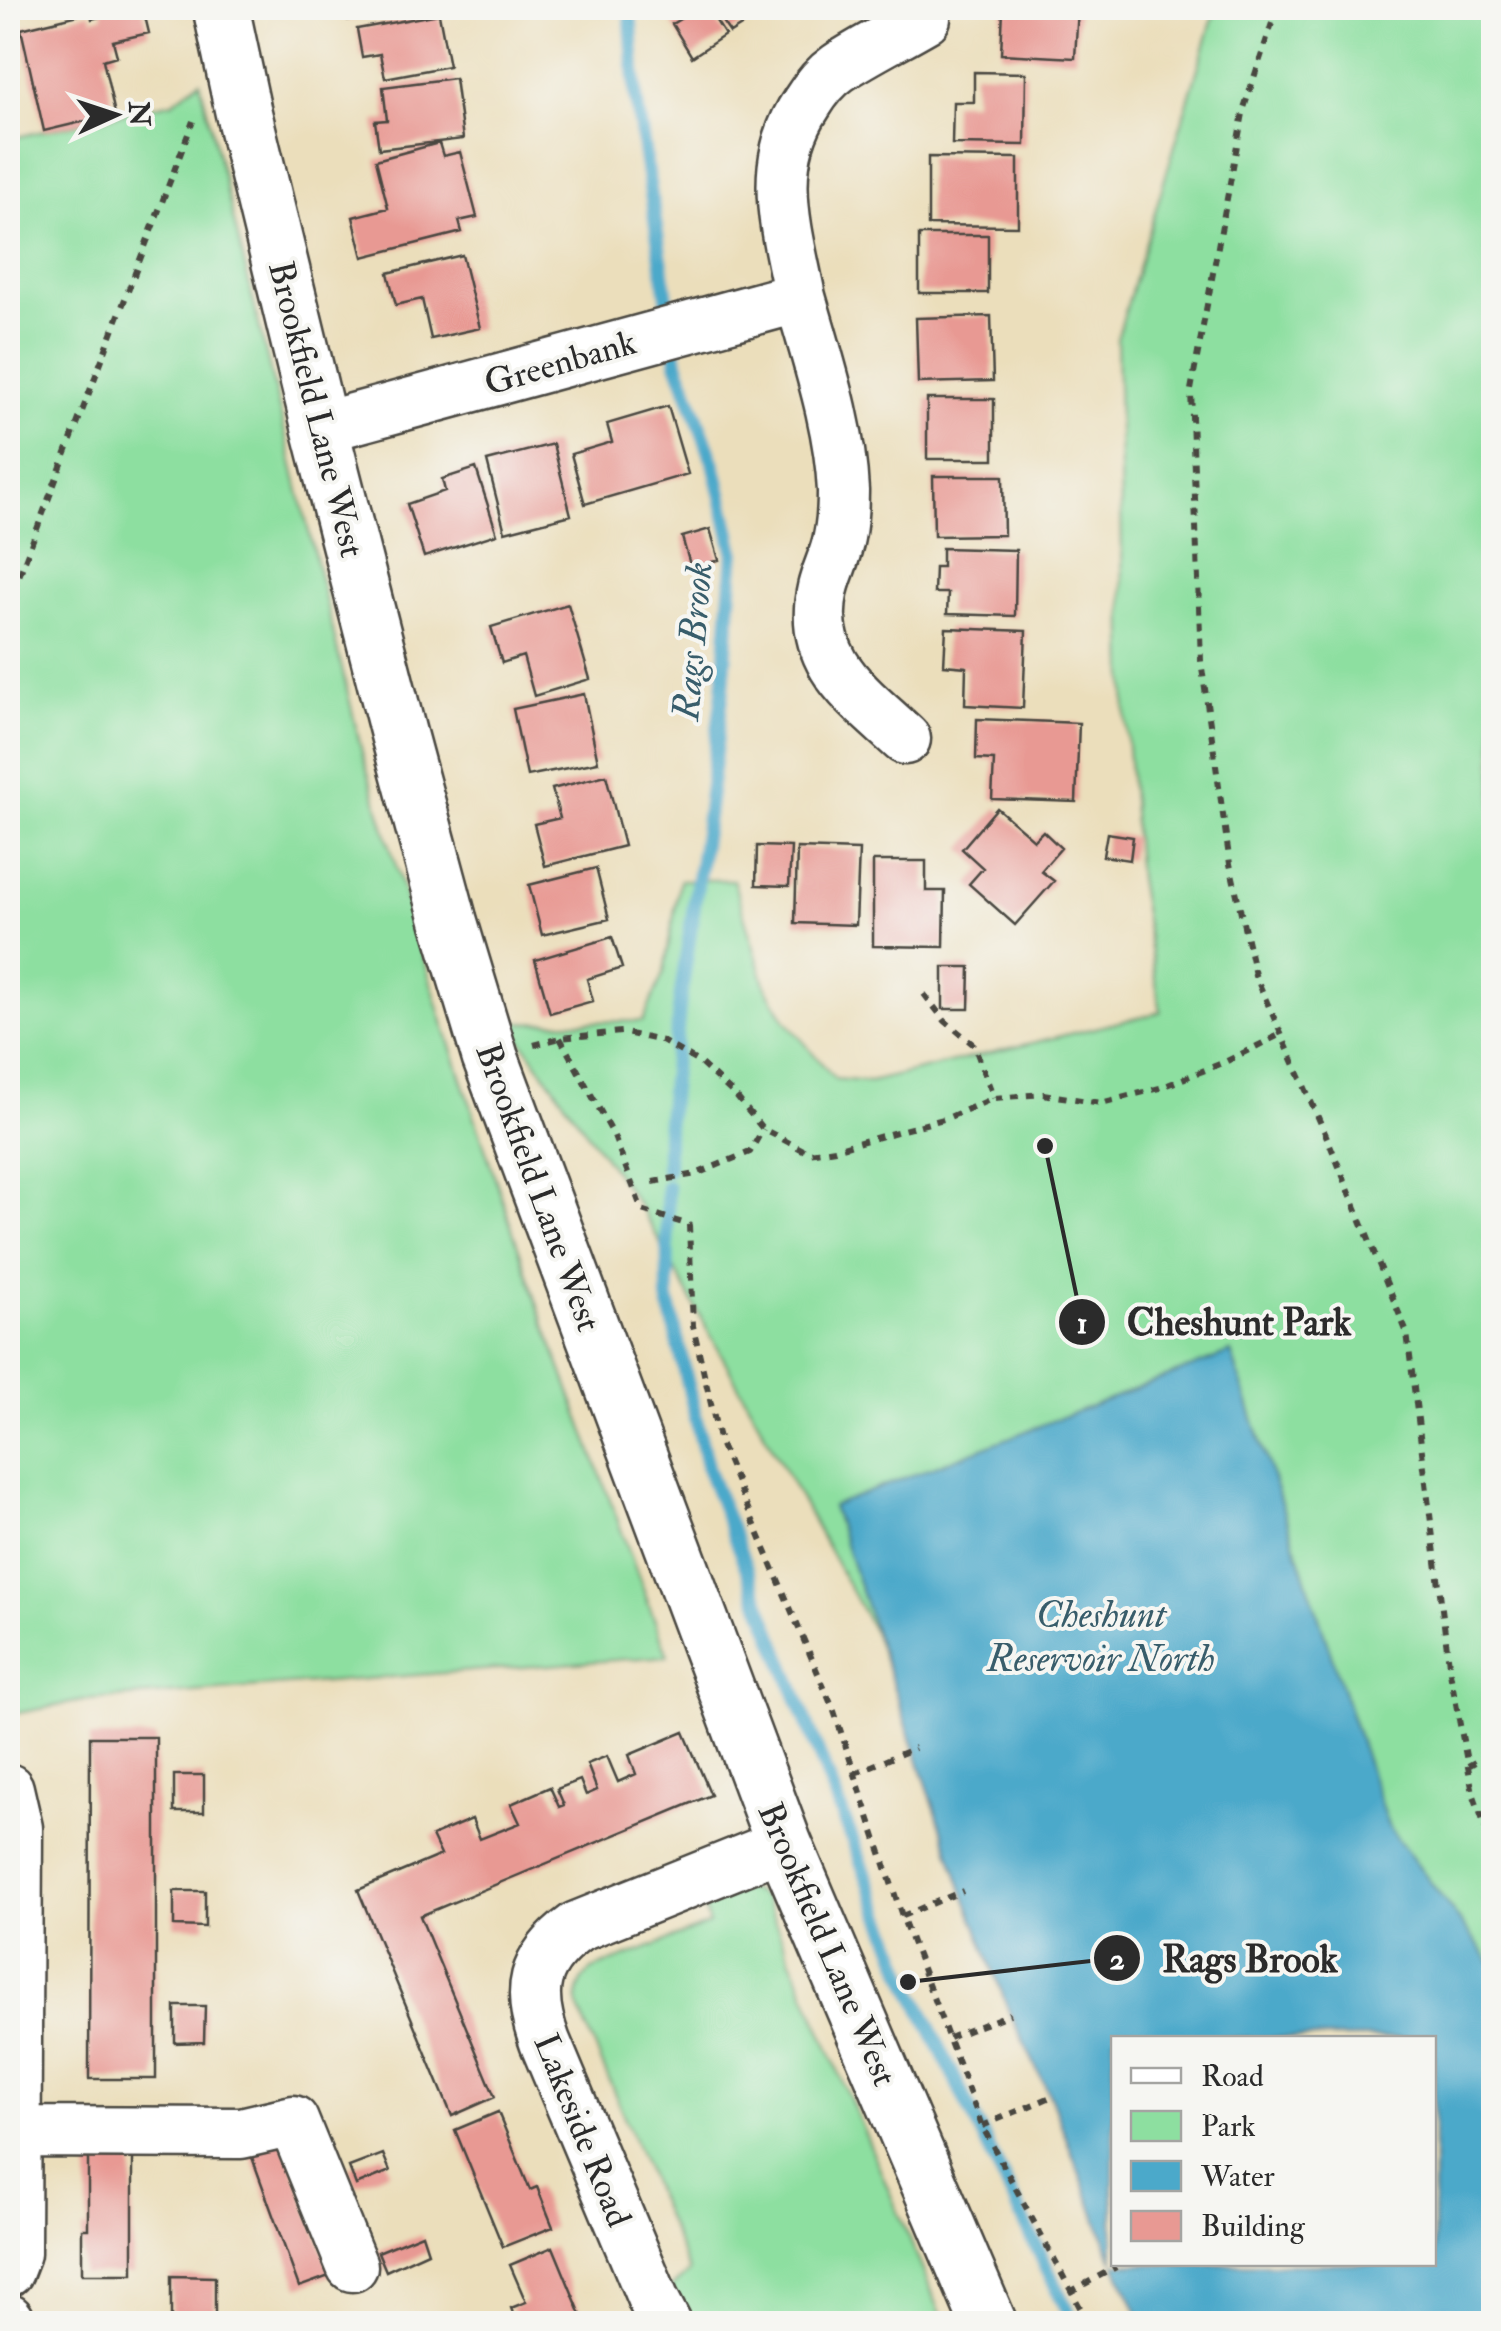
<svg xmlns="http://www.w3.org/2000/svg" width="1501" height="2331" font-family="'IM FELL Double Pica',serif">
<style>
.green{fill:#8ddfa0;stroke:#5c8566;stroke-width:2.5}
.water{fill:#4ba9ca;stroke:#3b6a7a;stroke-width:2.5}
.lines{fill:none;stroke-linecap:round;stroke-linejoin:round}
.stream{stroke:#4ba9ca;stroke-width:14}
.building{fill:#e89993}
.minor-casing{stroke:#484641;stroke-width:55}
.major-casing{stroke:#484641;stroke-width:60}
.path{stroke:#484641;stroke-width:6;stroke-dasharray:8 8;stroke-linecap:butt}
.minor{stroke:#fff;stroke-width:50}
.major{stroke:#fff;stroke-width:55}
.labels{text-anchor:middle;stroke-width:8;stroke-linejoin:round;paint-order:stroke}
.street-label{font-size:35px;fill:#2b2b2b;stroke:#f6f6f2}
.water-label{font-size:38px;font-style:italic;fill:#385d6b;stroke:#f6f6f2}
.leader{fill:none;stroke:#2b2b2b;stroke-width:4}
.callout-dot{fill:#2b2b2b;stroke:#f6f6f2;stroke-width:4}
.mark-label{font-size:30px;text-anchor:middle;font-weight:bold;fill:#fff}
.callout-label{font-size:38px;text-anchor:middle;font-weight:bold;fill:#2b2b2b;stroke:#f6f6f2;stroke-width:8;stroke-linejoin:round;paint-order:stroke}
</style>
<rect width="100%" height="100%" fill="#f6f6f2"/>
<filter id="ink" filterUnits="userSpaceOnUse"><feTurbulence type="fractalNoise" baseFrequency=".01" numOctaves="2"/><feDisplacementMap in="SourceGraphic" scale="20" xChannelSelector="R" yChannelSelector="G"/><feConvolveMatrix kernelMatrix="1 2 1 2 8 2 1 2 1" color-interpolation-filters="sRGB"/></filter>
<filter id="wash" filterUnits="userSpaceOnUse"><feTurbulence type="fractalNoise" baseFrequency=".0048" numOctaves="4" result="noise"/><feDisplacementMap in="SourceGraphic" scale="40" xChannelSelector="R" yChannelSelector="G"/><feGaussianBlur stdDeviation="2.25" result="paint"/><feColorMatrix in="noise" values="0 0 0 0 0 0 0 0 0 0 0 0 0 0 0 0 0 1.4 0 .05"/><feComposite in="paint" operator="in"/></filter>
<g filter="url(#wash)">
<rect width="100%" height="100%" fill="#ebdebb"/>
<path class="green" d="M 1216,8 L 1493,8 L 1493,2323 L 1434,2264 L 1434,2038 L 1114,2038 L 1113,2239 L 872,1629 L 642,1210 L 509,1023 L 643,1021 L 664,972 L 680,880 L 733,880 L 766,987 L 786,1021 L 835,1079 L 870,1082 L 1161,1012 L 1138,879 L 1126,721 L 1117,339 Z
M 200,81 L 363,756 L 442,1019 L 538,1306 L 668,1656 L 88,1700 L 8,1715 L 8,139 L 173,102 Z
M 740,1887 L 753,1891 L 765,1898 L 945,2323 L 680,2323 L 666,2292 L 689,2272 L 578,2006 C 576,1992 581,1979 592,1970 L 709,1924 L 699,1893 Z"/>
<path class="water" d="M 1231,1352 L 1388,1826 L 1493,1965 L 1493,2323 L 1143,2323 L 1115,2264 L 1434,2264 L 1434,2038 L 1114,2038 L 1113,2261 L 1051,2098 L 1010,2014 L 963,1891 L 832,1506 Z"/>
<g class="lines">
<path class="stream" d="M 630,8 L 636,98 L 677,362 L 715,467 L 734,551 L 723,690 L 706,825 L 680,1000 L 667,1130 L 667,1170
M 667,1187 L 668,1299 L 708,1470 L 908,1982 L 1074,2324"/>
</g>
<g id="blocks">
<path class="building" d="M 101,8 L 143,8 L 149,33 L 113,41 L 117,56 L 103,60 L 115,114 L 44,131 L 21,29 L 91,12 L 92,19 L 103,16 Z
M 347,8 L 414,8 L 414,11 L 348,20 Z
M 698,8 L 708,8 L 725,35 L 692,57 L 672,24 Z
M 713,8 L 770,8 L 730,33 Z
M 1027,8 L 1078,8 L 1075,58 L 1001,54 L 1003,9 L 1026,11 Z
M 439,14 L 449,66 L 385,78 L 380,54 L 362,57 L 357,29 Z
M 974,72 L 1026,73 L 1025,145 L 952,144 L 953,102 L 974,102 Z
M 455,78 L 463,139 L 379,149 L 375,121 L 387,120 L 383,87 Z
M 439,143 L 443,156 L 460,152 L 477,217 L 459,221 L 462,232 L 363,257 L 353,217 L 388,208 L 376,160 Z
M 928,157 L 1018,158 L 1018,226 L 928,225 Z
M 919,235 L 988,235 L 988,293 L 919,293 Z
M 462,255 L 480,328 L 431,339 L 422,299 L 396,305 L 388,273 Z
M 991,316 L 993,381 L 918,383 L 916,318 Z
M 927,399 L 994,399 L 994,459 L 927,459 Z
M 668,406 L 688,474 L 585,504 L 571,454 L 612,442 L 607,424 Z
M 553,444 L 571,515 L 505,532 L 487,461 Z
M 476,468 L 497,534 L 424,557 L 407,504 L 445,491 L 442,479 Z
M 933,476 L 1003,476 L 1004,535 L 934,536 Z
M 710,529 L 719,560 L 691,568 L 682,537 Z
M 942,548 L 1016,550 L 1015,616 L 947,614 L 948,593 L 934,593 L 935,567 L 942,567 Z
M 568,604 L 590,679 L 534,696 L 523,656 L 502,663 L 491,627 Z
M 946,628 L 1026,631 L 1023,708 L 965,705 L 966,667 L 944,665 Z
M 584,694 L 598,762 L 527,776 L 513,709 Z
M 977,719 L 1079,723 L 1076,802 L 992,799 L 994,760 L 976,759 Z
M 606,775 L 624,846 L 545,866 L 534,824 L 560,818 L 552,789 Z
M 997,808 L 1034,840 L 1043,831 L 1061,848 L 1041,871 L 1054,881 L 1015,925 L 969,884 L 983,868 L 962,849 Z
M 1107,833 L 1133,837 L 1130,860 L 1103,856 Z
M 757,846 L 791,847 L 789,886 L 756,885 Z
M 797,848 L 859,850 L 856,925 L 795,923 Z
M 873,861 L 926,861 L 926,891 L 945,891 L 944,947 L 873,946 Z
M 596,868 L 609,919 L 542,935 L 529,885 Z
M 612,937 L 622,968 L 587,979 L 593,1001 L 550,1013 L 535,960 Z
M 943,967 L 970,967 L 969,1009 L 943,1009 Z
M 684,1732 L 711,1795 L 420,1916 L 495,2097 L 452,2116 L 358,1890 L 441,1855 L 432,1836 L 472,1819 L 480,1839 L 520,1823 L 511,1804 L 550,1787 L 559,1807 L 564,1805 L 557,1789 L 580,1780 L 586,1795 L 597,1790 L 587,1764 L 607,1756 L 618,1782 L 636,1774 L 629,1755 Z
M 90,1737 L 156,1737 L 156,2079 L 89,2079 Z
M 174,1775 L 204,1775 L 204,1812 L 174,1812 Z
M 174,1891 L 205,1891 L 205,1927 L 174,1926 Z
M 175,2006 L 205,2006 L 204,2042 L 175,2043 Z
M 498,2112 L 530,2190 L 537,2187 L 553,2227 L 503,2247 L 455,2130 Z
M 282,2137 L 332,2275 L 299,2287 L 249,2149 Z
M 88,2147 L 133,2148 L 133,2274 L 82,2274 L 82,2229 L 88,2229 Z
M 383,2154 L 390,2171 L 356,2185 L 349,2167 Z
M 422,2234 L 428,2252 L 386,2271 L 378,2252 Z
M 553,2247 L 584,2322 L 590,2319 L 592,2324 L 517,2324 L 511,2308 L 526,2302 L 510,2265 Z
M 171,2276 L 215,2277 L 215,2318 L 232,2318 L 232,2324 L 171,2324 Z"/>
</g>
</g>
<g filter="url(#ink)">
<use href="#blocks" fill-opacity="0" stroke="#484641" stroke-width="2.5"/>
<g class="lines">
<g class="minor-casing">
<path id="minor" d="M 800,297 C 818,361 840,425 843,491 C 843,506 842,523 839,537 C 836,555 827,571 823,588 C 806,661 858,695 905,739
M 320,428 L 800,297 C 787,230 765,165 807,103 C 815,90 825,77 838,68 C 865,50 896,35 925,18
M 8,1789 L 17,1828 L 15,2253 L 8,2271
M 14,2132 L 241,2133 L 293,2121 L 352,2266
M 8,2319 L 11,2324
M 666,2324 L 653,2299 L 545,2042 C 526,1990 532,1960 577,1927 L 784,1844"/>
</g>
<g class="major-casing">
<path id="major" d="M 221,8 L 243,111 L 320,428 L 399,736 L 449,921 L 490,1057 L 784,1844 L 989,2324"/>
</g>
<path class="path" d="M 1277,8 L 1244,108 L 1191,390 L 1201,661 L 1230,864 L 1255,975 L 1329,1142 L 1407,1333 L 1450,1672 L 1473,1793 L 1494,1851
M 8,605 L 193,121
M 924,994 L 945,1021 L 974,1045 L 994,1098
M 560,1038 L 613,1134 L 642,1210 L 689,1225 L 693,1326 L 720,1443 L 834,1711 L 902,1916 L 982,2126 L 1089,2324
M 534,1045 L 560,1038 L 621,1032 L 662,1041 L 700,1063 L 735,1095 L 763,1129 L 809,1153 L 835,1149 L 947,1118 L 994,1098 L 1043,1094 L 1101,1103 L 1160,1088 L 1225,1062 L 1281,1034
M 653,1182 L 696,1174 L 750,1152 L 763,1129
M 1468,1766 L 1494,1752
M 855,1773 L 915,1748
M 902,1916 L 963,1891
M 949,2038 L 1010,2014
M 982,2126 L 1051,2097
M 1070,2292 L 1116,2267"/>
<use href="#minor" class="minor"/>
<use href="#major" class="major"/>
</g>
</g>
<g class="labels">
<g class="street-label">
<text transform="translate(560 362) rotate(-16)" y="12">Greenbank</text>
<text transform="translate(317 409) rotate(76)" y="12">Brookfield Lane West</text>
<text transform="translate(539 1187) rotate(70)" y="12">Brookfield Lane West</text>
<text transform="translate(828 1944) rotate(67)" y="12">Brookfield Lane West</text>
<text transform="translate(583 2130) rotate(68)" y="12">Lakeside Road</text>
</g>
<g class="water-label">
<text transform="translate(692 641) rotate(-85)" y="13">Rags Brook</text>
<text x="1101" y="1627">Cheshunt<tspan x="1101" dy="44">Reservoir North</tspan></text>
</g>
</g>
<path class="leader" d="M1045 1146L1082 1322M908 1982L1117 1958"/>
<g class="callout-dot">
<circle cx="1045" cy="1146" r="10"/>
<circle cx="908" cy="1982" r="10"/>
<circle cx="1082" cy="1322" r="25"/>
<circle cx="1117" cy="1958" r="25"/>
</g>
<g class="mark-label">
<text x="1082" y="1333">1</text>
<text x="1117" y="1969">2</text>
</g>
<g class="callout-label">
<text x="1239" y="1335">Cheshunt Park</text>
<text x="1250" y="1972">Rags Brook</text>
</g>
<rect width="1501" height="2331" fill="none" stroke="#f6f6f2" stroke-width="40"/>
<rect x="1111" y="2036" width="325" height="230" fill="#f6f6f2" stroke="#a5a5a2" stroke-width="2.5"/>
<rect x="1131" y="2068" width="50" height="15" fill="#ffffff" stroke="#a5a5a2" stroke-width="2.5"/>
<text x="1201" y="2086" font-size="30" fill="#2b2b2b">Road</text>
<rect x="1131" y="2111" width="50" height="30" fill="#8ddfa0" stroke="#a5a5a2" stroke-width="2.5"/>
<text x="1201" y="2136" font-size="30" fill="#2b2b2b">Park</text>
<rect x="1131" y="2161" width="50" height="30" fill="#4ba9ca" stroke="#a5a5a2" stroke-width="2.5"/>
<text x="1201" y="2186" font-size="30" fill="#2b2b2b">Water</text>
<rect x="1131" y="2211" width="50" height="30" fill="#e89993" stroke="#a5a5a2" stroke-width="2.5"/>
<text x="1201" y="2236" font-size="30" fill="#2b2b2b">Building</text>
<g transform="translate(115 115) rotate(87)" stroke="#f6f6f2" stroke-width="8" paint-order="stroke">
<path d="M0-8L18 38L0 25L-18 38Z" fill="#2b2b2b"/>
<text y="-15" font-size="28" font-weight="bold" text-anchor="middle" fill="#2b2b2b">N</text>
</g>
</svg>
